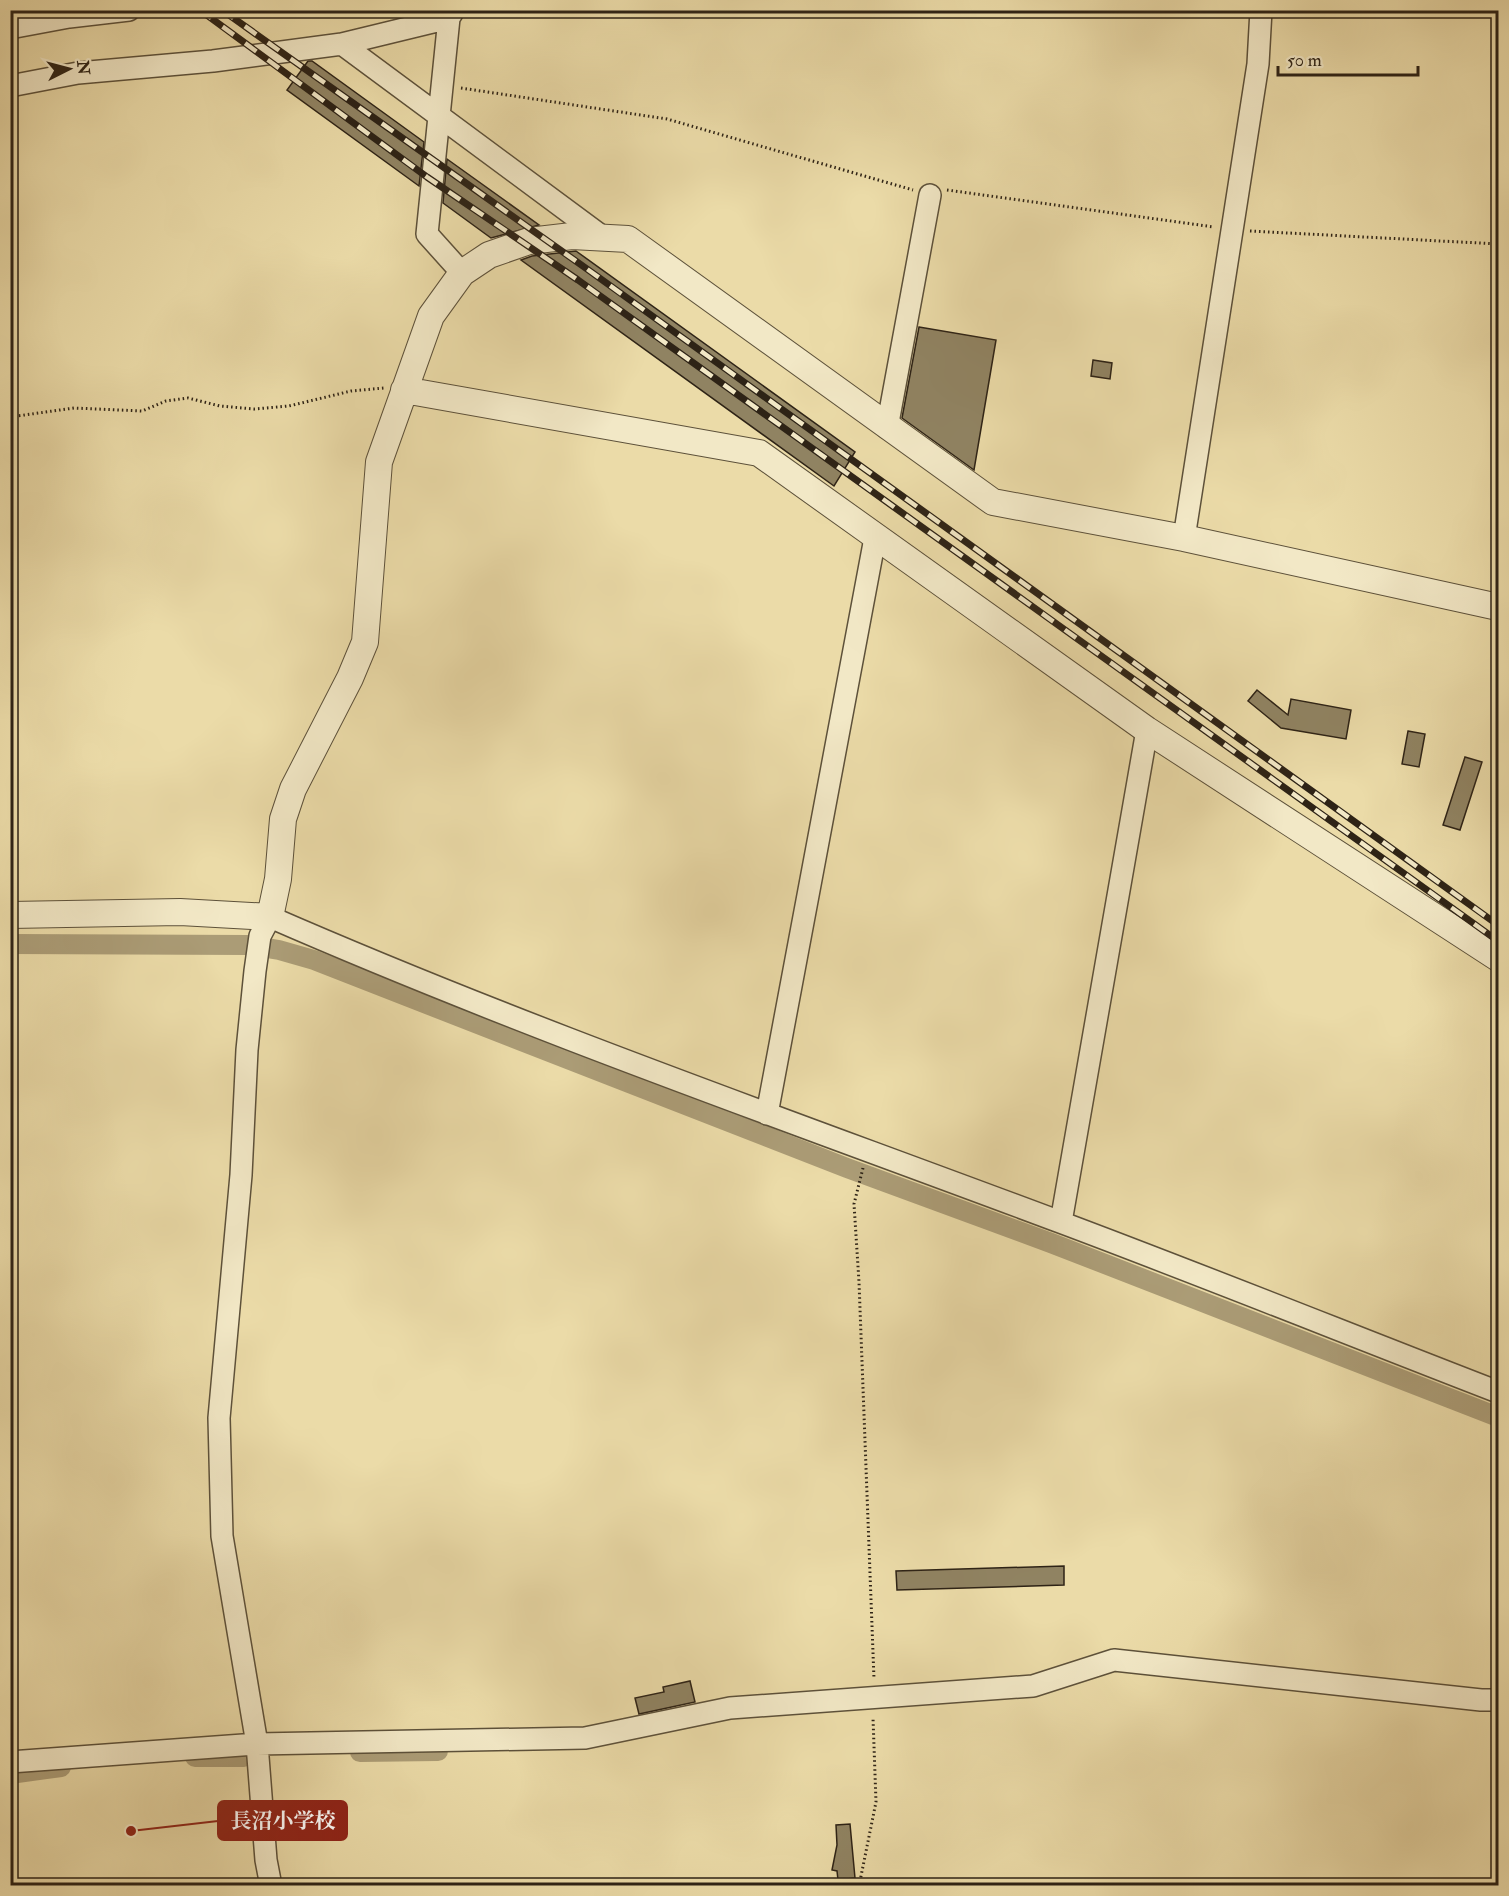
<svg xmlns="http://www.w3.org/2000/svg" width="1509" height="1896" font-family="'IM FELL Double Pica','Noto Serif JP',serif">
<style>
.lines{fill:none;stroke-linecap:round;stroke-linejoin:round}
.canal{stroke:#ab9c76;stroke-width:20}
.building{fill:#908362;stroke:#2e2316;stroke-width:1.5}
.minor-casing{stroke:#5d513a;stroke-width:24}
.tertiary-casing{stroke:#5d513a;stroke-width:28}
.path{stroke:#2e2316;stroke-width:3;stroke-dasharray:1.5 3;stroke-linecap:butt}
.minor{stroke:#f2e8c6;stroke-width:21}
.tertiary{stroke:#f2e8c6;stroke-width:26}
.rail-casing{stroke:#2e2316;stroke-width:7}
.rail{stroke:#f2e8c6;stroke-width:4.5;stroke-dasharray:14;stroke-linecap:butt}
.leader{fill:none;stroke:#8f2418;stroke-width:2}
.callout-dot{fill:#8f2418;stroke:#f2e8c6;stroke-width:2}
.callout{fill:#8f2418;stroke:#8f2418;stroke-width:2}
.callout-label{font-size:21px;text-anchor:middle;font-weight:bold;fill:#fff}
</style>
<rect width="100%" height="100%" fill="#ebdba8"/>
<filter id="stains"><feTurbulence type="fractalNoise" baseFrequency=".00333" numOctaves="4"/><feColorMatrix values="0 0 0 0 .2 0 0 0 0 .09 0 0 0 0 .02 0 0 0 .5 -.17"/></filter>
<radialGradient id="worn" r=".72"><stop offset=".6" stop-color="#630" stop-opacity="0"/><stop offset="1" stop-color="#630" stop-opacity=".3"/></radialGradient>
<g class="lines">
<path class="canal" d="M 10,944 L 248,945 L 279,950 L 314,960 L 847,1168 L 1051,1243 L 1498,1417
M 360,1752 L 438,1751
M 195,1757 L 244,1757
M 10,1774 L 61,1767"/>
</g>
<path class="building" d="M 308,61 L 312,61 L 424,142 L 419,186 L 287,90 Z
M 447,159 L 539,225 L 491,238 L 443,203 Z
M 576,251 L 855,452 L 834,486 L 521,260 L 532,256 Z
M 919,327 L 996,340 L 974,470 L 902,418 Z
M 1093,360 L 1112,363 L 1110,379 L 1091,376 Z
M 1257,690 L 1288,715 L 1291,699 L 1351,710 L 1346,739 L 1281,728 L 1248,701 Z
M 1408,731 L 1425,734 L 1419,767 L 1402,764 Z
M 1465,757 L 1482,762 L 1460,830 L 1443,825 Z
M 1064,1566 L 1064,1585 L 897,1590 L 896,1571 Z
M 690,1681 L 695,1702 L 639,1714 L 635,1698 L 664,1692 L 663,1687 Z
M 850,1824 L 855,1878 L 838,1880 L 837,1871 L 832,1870 L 837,1845 L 836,1825 Z"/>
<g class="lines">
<g class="minor-casing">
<path id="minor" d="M 454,10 L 449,18 L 427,234 L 462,273
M 10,28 L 69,17 L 129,10
M 342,44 L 604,238
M 10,86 L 78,73 L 213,61 L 342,44 L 449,18
M 887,428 L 930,195
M 1184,538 L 1258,64 L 1261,10
M 767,1114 L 875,538
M 1061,1222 L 1147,730
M 10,1762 L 257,1744 L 585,1738 L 730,1708 L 1033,1686 L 1114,1660 L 1481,1700 L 1498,1700
M 271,1886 L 266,1860 L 257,1744 L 222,1536 L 219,1418 L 241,1175 L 247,1050 L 255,971 L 260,936 L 270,917 C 529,1030 796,1123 1060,1222 C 1207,1277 1353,1336 1498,1392"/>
</g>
<g class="tertiary-casing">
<path id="tertiary" d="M 404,390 L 759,453 L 1147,730 L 1498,958
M 10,915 L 180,912 L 270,917 L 278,879 L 283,819 L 293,789 L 350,678 L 365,642 L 379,462 L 431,316 L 462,273 L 489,255 L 529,241 L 572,236 L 628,239 L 993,502 L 1184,538 L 1498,607"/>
</g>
<path class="path" d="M 461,88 L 667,119 L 913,190
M 947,190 L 1214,227
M 1250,231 L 1498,244
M 10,417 L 74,408 L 142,411 L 166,401 L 188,398 L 220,406 L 254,409 L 289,406 L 351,391 L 384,388
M 863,1168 L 854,1204 L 859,1282 L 874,1679
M 859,1886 L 876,1802 L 873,1718"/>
<use href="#minor" class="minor"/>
<use href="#tertiary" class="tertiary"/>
<g class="rail-casing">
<path id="rail" d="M 200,10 L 427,177 L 578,280 L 1498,941
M 222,10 L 587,269 L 1498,925"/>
</g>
<use href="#rail" class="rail"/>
</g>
<path class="leader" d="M131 1831L218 1821"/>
<circle class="callout-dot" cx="131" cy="1831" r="6"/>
<rect class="callout" x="218" y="1801" width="129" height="39" rx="6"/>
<g class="callout-label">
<text x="283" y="1828">長沼小学校</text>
</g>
<rect width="1509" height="1896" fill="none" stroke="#ebdba8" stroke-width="36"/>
<rect x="12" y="12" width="1485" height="1872" fill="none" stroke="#2e2316" stroke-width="3"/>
<rect x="18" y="18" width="1473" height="1860" fill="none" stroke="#2e2316" stroke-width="1.5"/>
<g transform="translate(69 69) rotate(84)" stroke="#f2e8c6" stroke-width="4.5" paint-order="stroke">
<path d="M0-4.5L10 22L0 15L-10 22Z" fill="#2e2316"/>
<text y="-9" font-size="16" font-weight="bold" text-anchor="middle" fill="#2e2316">N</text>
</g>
<path d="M1278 66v9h140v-9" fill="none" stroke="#2e2316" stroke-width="3"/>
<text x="1287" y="66" font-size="18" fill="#2e2316" stroke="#f2e8c6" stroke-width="4.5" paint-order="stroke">50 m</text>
<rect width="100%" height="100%" filter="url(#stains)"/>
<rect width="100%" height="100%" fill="url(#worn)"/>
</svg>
